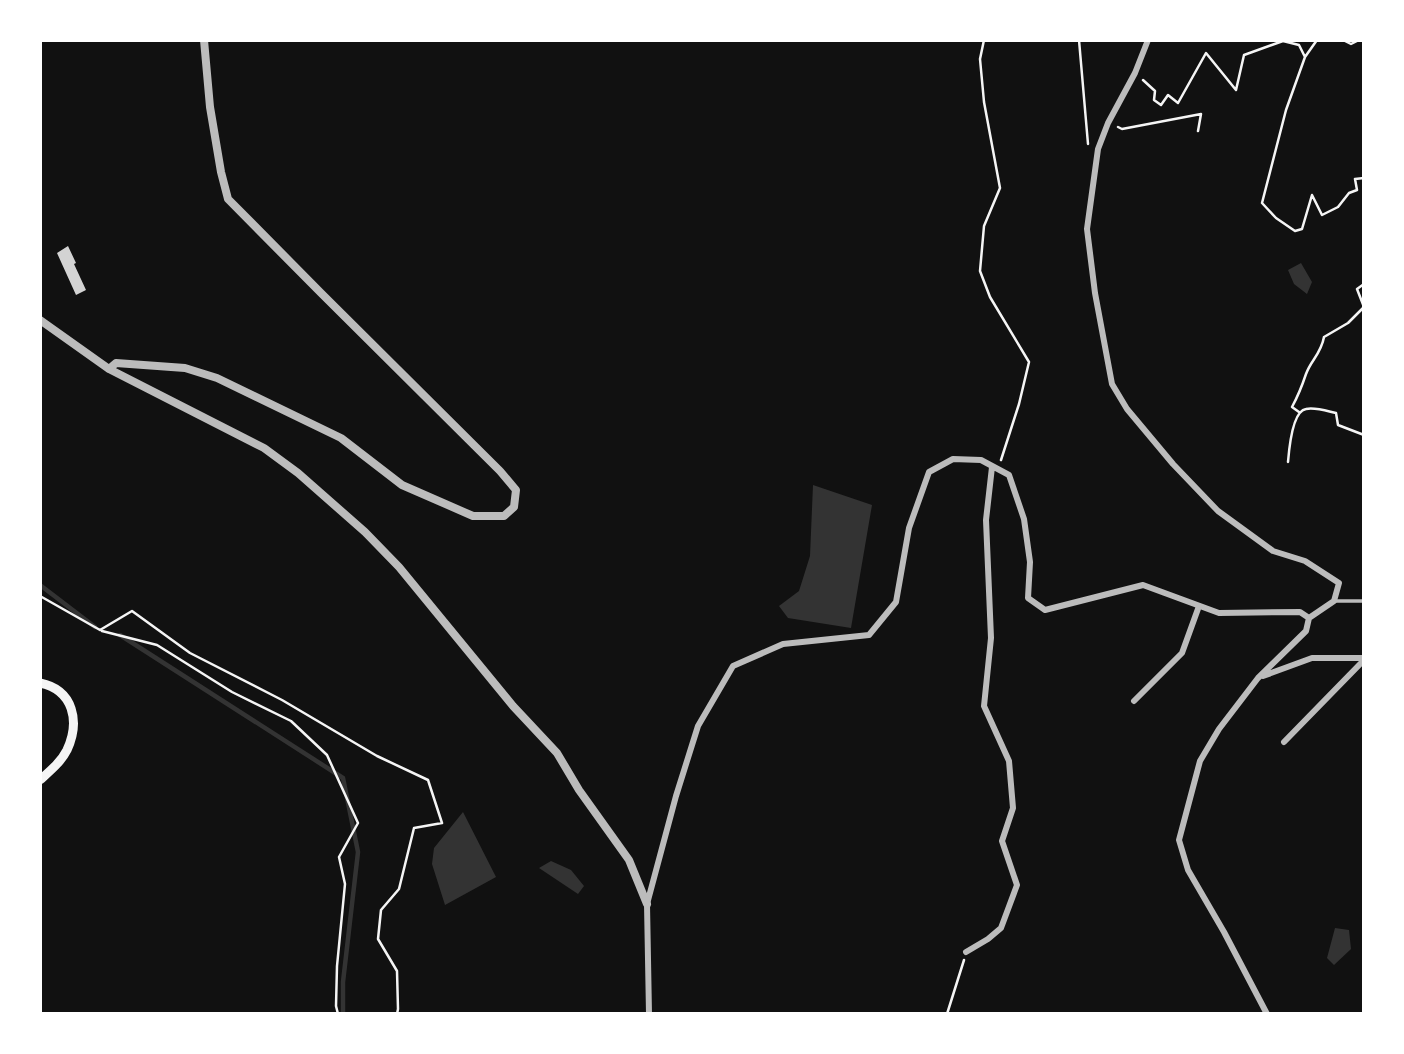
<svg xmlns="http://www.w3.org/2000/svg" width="1404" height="1054" font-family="'Source Sans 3',sans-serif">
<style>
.water{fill:#333}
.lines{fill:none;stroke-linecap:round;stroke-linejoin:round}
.stream{stroke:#333;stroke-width:4.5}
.building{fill:#d3d3d3}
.path{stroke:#f5f5f5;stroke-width:2.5}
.service{stroke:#bcbcbc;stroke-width:3.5}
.minor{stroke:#bcbcbc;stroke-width:6}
.tertiary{stroke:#bcbcbc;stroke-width:8}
.secondary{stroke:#f5f5f5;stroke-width:9}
</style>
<rect width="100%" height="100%" fill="#111"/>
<path class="water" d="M 1301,263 L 1312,282 L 1307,294 L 1294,284 L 1288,270 Z
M 813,485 L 872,505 L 851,628 L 788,618 L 779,606 L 799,591 L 810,556 Z
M 463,812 L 496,877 L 445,905 L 432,864 L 434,848 Z
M 551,861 L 571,870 L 584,886 L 578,894 L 539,868 Z
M 1335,928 L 1349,930 L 1351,949 L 1334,965 L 1327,958 Z"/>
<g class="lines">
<path class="stream" d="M 40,585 L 95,627
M 120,635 L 343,778 L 358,852 L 343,982 L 343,1014"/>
</g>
<path class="building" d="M 68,246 L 76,263 L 74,264 L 86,290 L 76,295 L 57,253 Z"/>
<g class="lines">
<path class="path" d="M 984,40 L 980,59 L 984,102 L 1000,188 L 984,226 L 980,271 L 990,297 L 1029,362 L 1019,404 L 1001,460
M 1079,40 L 1088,144
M 1332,40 L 1337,40
M 1343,40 L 1351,44 L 1359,40
M 1305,57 L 1317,40
M 1143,80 L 1155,91 L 1154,100 L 1161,105 L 1168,95 L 1178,103 L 1206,53 L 1236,90 L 1244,55 L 1283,41 L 1299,45 L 1305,57 L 1286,110 L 1262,203 L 1276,218 L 1295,231 L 1302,229 L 1312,195 L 1322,215 L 1338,207 L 1349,193 L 1357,190 L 1355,179 L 1364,178
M 1118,127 L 1122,129 L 1201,114 L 1198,131
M 1299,412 L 1292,407 C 1298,396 1302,386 1306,374 C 1311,360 1321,354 1324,337 L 1348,323 L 1364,307 L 1357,289 L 1364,284
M 1288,462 C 1289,450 1292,411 1306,409 C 1315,407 1327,411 1336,413 L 1338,425 L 1364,435
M 40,596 L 100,630 L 132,611 L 190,653 L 282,700 L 377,756 L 428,780 L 442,823 L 414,828 L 399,889 L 381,910 L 378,939 L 397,971 L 398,1009 L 397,1014
M 102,631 L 157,645 L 232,692 L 291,721 L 327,755 L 358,823 L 339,857 L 345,884 L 337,966 L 336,1006 L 338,1014
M 947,1014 L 964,960"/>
<path class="service" d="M 1336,601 L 1364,601"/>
<path class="minor" d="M 1148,40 L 1135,73 L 1108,123 L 1098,149 L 1087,229 L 1095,293 L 1112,384 L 1127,409 L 1173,464 L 1218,511 L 1273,551 L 1305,561 L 1339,583 L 1334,601 L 1309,618
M 1263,676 L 1312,658 L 1364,658
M 1134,701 L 1182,653 L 1199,606
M 1284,742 L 1364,660
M 966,952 L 988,939 L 1001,928 L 1017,885 L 1002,841 L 1013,808 L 1009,761 L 984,706 L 991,638 L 986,520 L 992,467
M 649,1014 L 647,904 L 676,796 L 698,726 L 733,666 L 783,644 L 869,635 L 896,602 L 909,528 L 929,472 L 953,459 L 981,460 L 1009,475 L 1024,519 L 1030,562 L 1028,598 L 1045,610 L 1143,585 L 1219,613 L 1300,612 L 1309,618 L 1306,631 L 1258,678 L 1219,729 L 1200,761 L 1179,840 L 1188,870 L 1224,932 L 1267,1014"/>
<path class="tertiary" d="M 40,320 L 109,369 L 264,448 L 298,473 L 365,532 L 399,567 L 513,706 L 557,753 L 579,790 L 629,860 L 647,904
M 109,369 L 116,363 L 185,368 L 217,378 L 341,438 L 402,485 L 473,516 L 504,516 L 514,507 L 516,490 L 500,471 L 321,293 L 228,199 L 221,172 L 210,107 L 204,40"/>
<path class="secondary" d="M 40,683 C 74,690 80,722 67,750 C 61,762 50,771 40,780"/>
</g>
<rect width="1404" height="1054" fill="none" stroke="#ffffff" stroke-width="84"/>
</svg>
